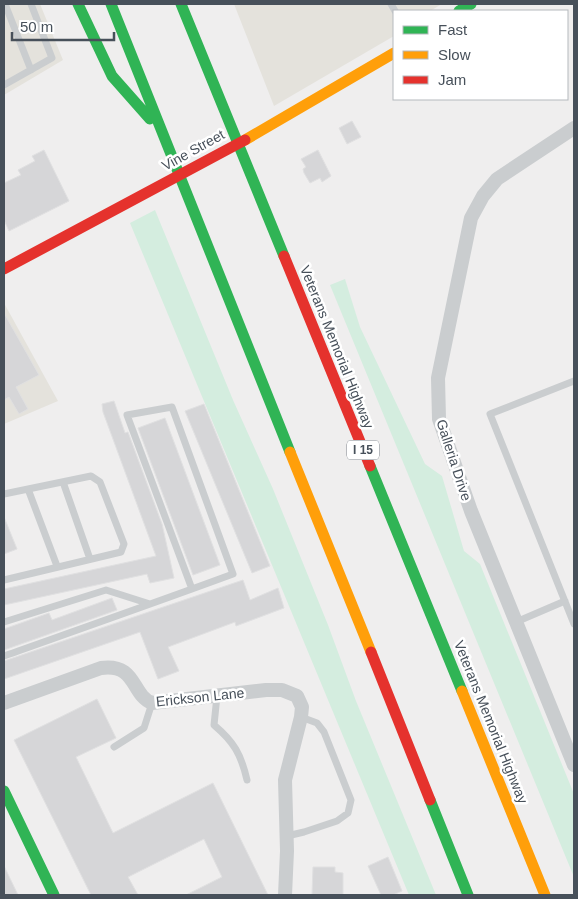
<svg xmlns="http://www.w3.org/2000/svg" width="578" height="899" font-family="Arial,sans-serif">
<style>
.commercial{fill:#e4e2dc}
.green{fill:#d4eddf}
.building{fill:#d6d6d8;stroke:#e0e0e1}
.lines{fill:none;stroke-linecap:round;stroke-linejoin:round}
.lane{stroke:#cacdcf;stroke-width:7}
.street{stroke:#cacdcf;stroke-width:14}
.fast{stroke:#30b455;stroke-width:11}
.slow{stroke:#ff9f0a;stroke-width:11}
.jam{stroke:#e5322d;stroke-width:11}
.labels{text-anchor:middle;stroke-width:5;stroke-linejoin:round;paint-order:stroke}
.shield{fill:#fff;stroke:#7e848c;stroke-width:1}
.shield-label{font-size:12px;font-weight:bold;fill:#47505a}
.street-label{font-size:14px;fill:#47505a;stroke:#fff}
</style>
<rect width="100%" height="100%" fill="#efeeee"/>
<path class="commercial" d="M 4,4 L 40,4 L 63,60 L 4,95 Z
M 234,4 L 442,4 L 430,11 L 394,11 L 394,36 L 274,106 Z
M 4,303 L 58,401 L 4,424 Z"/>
<path class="green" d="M 155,210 L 233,400 L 273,489 L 328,625 L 356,701 L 436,895 L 409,895 L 130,223 Z
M 345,279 L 360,327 L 425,464 L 442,476 L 464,551 L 480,564 L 574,794 L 574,877 L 330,285 Z"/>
<path class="building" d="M 352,121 L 361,137 L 347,144 L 339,128 Z
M 44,150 L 69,201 L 9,231 L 4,220 L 4,183 L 21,175 L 18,170 L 35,161 L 32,156 Z
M 318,150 L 331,176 L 322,182 L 320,178 L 310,183 L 304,173 L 303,169 L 306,167 L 301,159 Z
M 4,313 L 39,375 L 16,387 L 28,409 L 19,414 L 9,397 L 4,400 Z
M 114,401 L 125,433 L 128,432 L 162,524 L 174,578 L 150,583 L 147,574 L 4,605 L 4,589 L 156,556 L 103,412 L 102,404 Z
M 204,404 L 270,566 L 252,573 L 185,411 Z
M 165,418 L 220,565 L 193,575 L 138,428 Z
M 4,517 L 17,549 L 4,554 Z
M 243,580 L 250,600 L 278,588 L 284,608 L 236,626 L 235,622 L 168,647 L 179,671 L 158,679 L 140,632 L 4,679 L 4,661 Z
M 112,598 L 117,610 L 4,650 L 4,629 L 49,613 L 52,620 Z
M 97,699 L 116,738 L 76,757 L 113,833 L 213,783 L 268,895 L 186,895 L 222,877 L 204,839 L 128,877 L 138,895 L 91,895 L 14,740 Z
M 388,857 L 402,891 L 393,895 L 381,895 L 368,866 Z
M 4,866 L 18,895 L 4,895 Z
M 313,867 L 335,867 L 335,872 L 343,873 L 343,895 L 312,895 Z"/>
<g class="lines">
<path class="lane" d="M 5,4 L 31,70
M 391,4 L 395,11
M 4,85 L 52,58 L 31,4
M 574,381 L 490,414 L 574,624
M 63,482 L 90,559
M 28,489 L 57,566
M 4,494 L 91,476 L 100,482 L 124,544 L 121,552 L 4,580
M 4,622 L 106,590 L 150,604
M 516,622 L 565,601
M 4,656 C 80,629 157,602 233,574 L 172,407 L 127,415 L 192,589
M 217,696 L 214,725 C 234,742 241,754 247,780
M 114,747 L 144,728 L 152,703
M 287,836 L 304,832 L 337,821 L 348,813 L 351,800 L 324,732 L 317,723 L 301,717"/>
<path class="street" d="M 574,128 L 497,179 L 483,196 L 471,218 L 438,378 L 439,419 L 471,511 L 574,765
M 4,703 L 101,668 C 137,663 131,695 152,703 L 266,690 L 282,690 L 297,696 L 302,707 L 301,717 L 285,780 L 287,851 L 285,895"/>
<path class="fast" d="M 78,4 L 112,76 L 150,119
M 111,4 L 290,452
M 181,4 L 284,256
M 459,11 L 471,4
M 370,466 L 462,691
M 4,791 L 54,895
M 430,800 L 468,895"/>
<path class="slow" d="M 245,140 L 394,53
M 290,452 L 371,652
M 462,691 L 545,895"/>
<path class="jam" d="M 284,256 L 370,466
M 4,269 L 245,140
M 371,652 L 430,800"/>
</g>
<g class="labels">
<rect class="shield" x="347" y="440.5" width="32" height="19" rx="4"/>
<g class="shield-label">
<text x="363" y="454">I 15</text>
</g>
<g class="street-label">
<text transform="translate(193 150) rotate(-29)" y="5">Vine Street</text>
<text transform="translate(337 347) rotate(68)" y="5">Veterans Memorial Highway</text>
<text transform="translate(454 460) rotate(72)" y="5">Galleria Drive</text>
<text transform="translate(200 697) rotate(-6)" y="5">Erickson Lane</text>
<text transform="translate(491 722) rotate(68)" y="5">Veterans Memorial Highway</text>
</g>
</g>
<rect width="578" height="899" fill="none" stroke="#47505a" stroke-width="10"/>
<rect x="393" y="10" width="175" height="90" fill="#ffffff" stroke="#b5b9bd"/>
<rect x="403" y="26" width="25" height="8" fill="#30b455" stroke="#b5b9bd"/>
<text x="438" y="35" font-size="15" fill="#47505a">Fast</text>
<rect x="403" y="51" width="25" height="8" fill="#ff9f0a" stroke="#b5b9bd"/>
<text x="438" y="60" font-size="15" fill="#47505a">Slow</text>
<rect x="403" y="76" width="25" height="8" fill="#e5322d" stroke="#b5b9bd"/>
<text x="438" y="85" font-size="15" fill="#47505a">Jam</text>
<path d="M12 32v8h102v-8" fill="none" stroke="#47505a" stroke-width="2.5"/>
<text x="20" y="32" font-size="15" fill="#47505a" stroke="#ffffff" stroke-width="4" paint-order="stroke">50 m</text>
</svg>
